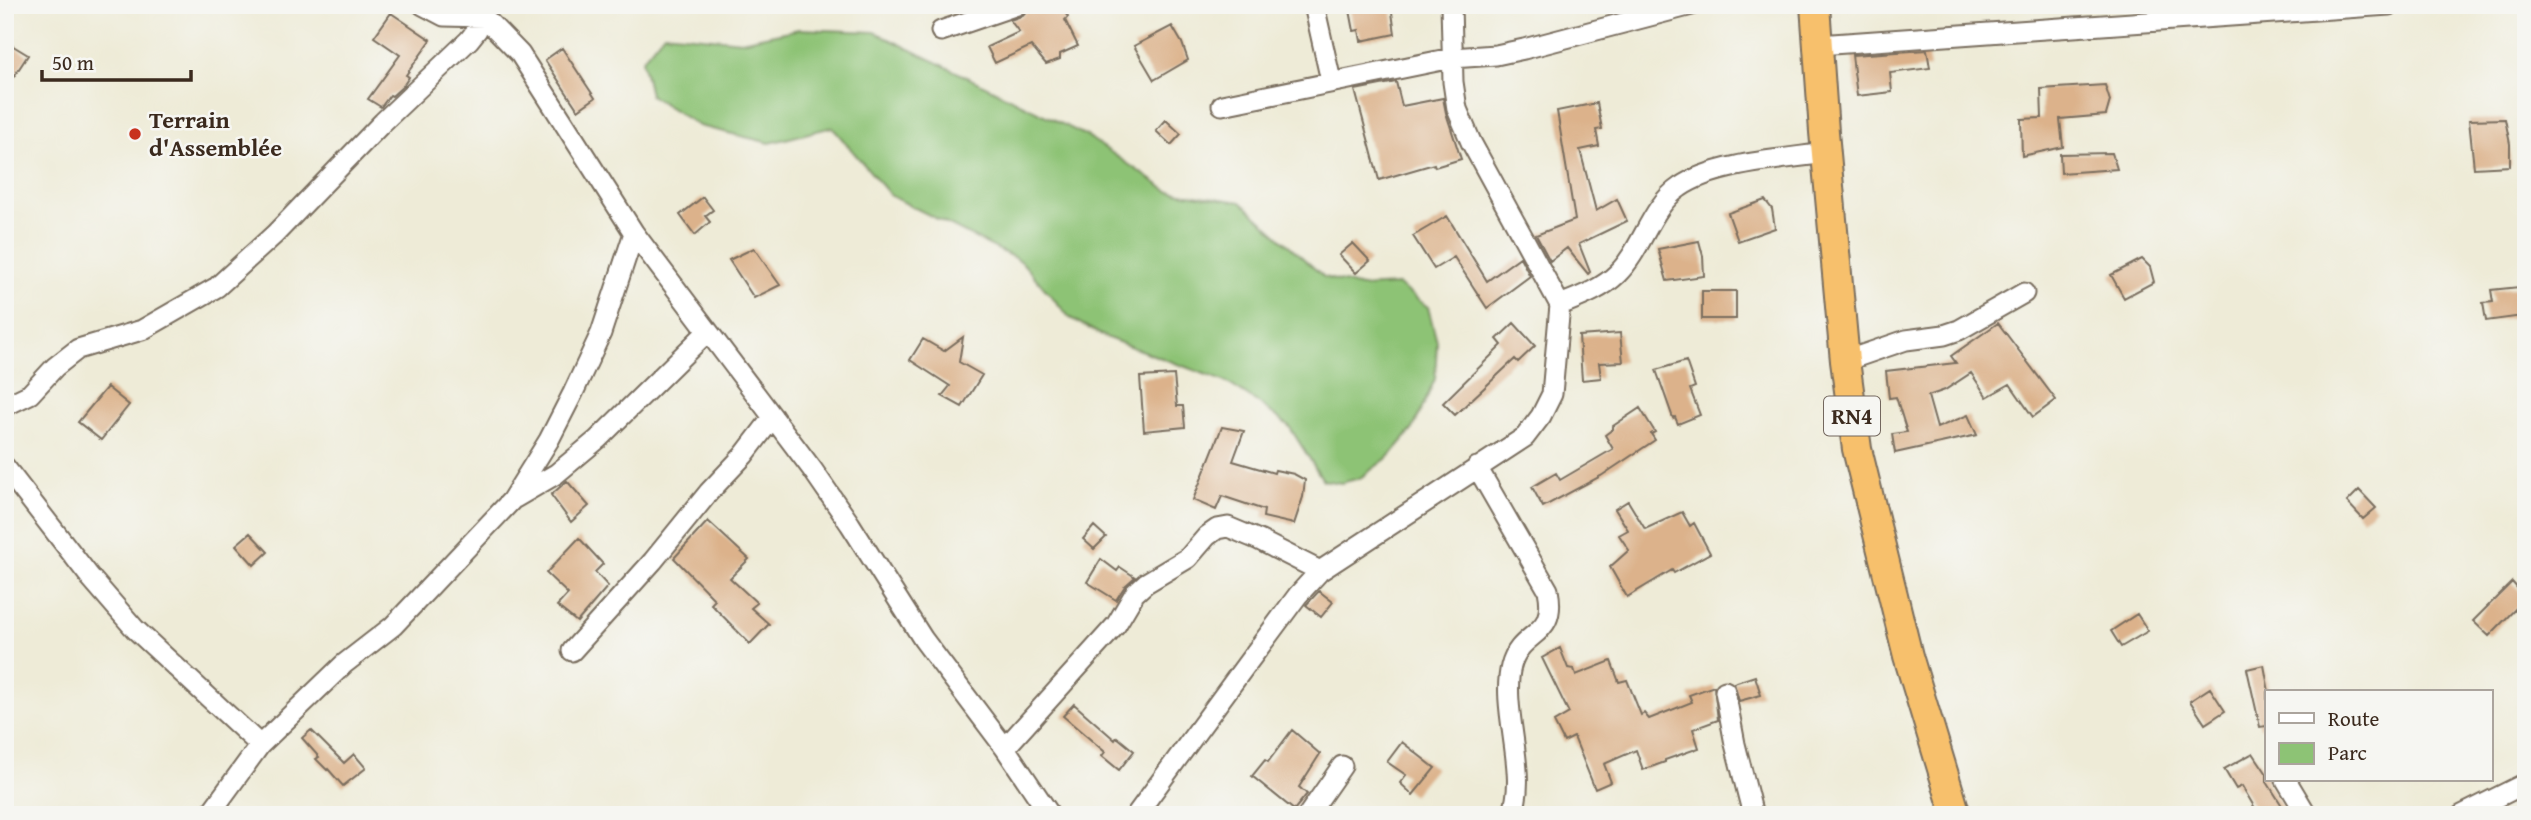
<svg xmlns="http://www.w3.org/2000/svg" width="2531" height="820" font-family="'Gentium Book Plus',serif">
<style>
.green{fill:#8dc375;stroke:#64764a;stroke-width:2}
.building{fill:#dcb28b}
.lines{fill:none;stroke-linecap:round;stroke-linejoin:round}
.minor-casing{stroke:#7a6e5f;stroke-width:23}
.highway-casing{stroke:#7a6e5f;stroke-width:32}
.minor{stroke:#fff;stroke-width:19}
.highway{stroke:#f7c06c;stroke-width:28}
.poi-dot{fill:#c8321e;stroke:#f6f6f2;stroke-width:2.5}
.labels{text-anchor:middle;stroke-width:5;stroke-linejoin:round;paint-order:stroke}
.shield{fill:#f6f6f2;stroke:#73675e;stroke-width:2}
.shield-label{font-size:23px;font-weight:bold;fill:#3b2a1e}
.poi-label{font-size:24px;font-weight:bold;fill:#3b2a1e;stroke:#f6f6f2;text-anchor:start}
</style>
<rect width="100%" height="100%" fill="#f6f6f2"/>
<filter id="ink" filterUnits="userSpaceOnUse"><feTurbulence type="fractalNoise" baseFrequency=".0143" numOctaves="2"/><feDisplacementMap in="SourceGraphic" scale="14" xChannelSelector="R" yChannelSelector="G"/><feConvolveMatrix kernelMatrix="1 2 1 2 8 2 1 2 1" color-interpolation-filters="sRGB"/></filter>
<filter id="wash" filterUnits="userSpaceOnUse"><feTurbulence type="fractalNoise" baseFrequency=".00686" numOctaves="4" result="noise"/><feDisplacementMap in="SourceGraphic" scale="28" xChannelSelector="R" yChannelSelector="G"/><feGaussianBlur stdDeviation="1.57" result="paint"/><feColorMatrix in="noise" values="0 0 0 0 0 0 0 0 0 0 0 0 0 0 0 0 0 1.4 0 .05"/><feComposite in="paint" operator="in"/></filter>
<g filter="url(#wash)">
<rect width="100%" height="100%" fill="#eeebd7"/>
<path class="green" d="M 799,29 L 875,32 L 1087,136 L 1168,191 L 1241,202 L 1324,277 L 1361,287 L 1398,285 L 1428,307 L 1437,342 L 1435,379 L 1413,429 L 1390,456 L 1360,478 L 1341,483 L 1323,480 L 1289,426 L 1257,402 L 1226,382 L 1105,337 L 1070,318 L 1021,261 L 891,196 L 832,127 L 770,143 L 699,126 L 650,95 L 642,60 L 664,33 L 741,41 Z"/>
<g id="blocks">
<path class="building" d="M 1045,5 L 1059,5 L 1068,17 L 1065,20 L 1078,46 L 1060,54 L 1060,59 L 1046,64 L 1031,46 L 995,63 L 987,47 L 1019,32 L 1010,20 L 1022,16 L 1029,8 Z
M 1349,5 L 1391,5 L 1395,34 L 1361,41 L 1359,30 L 1354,31 Z
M 391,13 L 431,40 L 406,75 L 409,77 L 403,86 L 392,96 L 390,95 L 381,107 L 368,99 L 400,55 L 374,37 Z
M 1172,26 L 1182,43 L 1188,60 L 1154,80 L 1134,46 Z
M 5,41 L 28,55 L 5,90 Z
M 562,48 L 595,98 L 578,110 L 545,60 Z
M 1927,50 L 1930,68 L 1890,73 L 1892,92 L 1857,96 L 1852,55 Z
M 1396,82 L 1402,106 L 1443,98 L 1446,113 L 1461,159 L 1435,167 L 1434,164 L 1379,180 L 1355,90 Z
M 2105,85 L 2110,101 L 2106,115 L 2060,119 L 2063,147 L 2022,156 L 2021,119 L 2042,118 L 2041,89 Z
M 1597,103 L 1602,129 L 1596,130 L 1599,146 L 1580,150 L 1596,211 L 1617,199 L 1627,221 L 1579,244 L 1590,272 L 1588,274 L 1567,248 L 1550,261 L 1536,235 L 1575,220 L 1557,111 Z
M 2505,119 L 2510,144 L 2510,166 L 2474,168 L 2469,120 Z
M 1166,120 L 1181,134 L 1171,145 L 1156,131 Z
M 2112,153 L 2117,169 L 2061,173 L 2060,154 Z
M 703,197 L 713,210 L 705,216 L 710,222 L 695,235 L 680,215 Z
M 1765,200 L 1772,209 L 1775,228 L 1738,241 L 1728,213 Z
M 1447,216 L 1487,281 L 1520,257 L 1530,276 L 1487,308 L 1454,257 L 1434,269 L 1413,236 Z
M 1699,241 L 1703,256 L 1704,276 L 1667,281 L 1658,249 Z
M 1353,243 L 1370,261 L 1356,273 L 1339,255 Z
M 754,248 L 780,285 L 754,298 L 729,260 Z
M 2142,259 L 2150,267 L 2154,282 L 2124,298 L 2111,275 Z
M 2519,287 L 2523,316 L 2486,321 L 2483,303 L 2493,302 L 2491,290 Z
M 1702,291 L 1736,291 L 1736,319 L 1702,319 Z
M 1514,323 L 1535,346 L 1518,362 L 1515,359 L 1455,415 L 1443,403 L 1502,345 L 1497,339 Z
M 1998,323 L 2056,400 L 2033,417 L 2010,384 L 1987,397 L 1971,373 L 1945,390 L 1928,396 L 1937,428 L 1968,415 L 1977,435 L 1895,453 L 1892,434 L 1907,432 L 1896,397 L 1889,398 L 1886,371 L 1956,363 L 1951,356 Z
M 1620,333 L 1623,362 L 1599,363 L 1601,378 L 1582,380 L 1579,336 Z
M 963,337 L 959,362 L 982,375 L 962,407 L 942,396 L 950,386 L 910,360 L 923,339 L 944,351 Z
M 1686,361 L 1695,387 L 1690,389 L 1700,415 L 1678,424 L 1675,417 L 1673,418 L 1656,370 Z
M 1174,375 L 1177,406 L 1183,406 L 1185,427 L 1144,431 L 1140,377 Z
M 107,387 L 129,405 L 101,440 L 78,422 Z
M 1640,408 L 1655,432 L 1651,434 L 1655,440 L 1601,476 L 1543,507 L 1532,487 L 1556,473 L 1560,480 L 1613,449 L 1605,435 L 1613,429 L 1613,426 Z
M 1222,427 L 1244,431 L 1233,461 L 1274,473 L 1275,470 L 1294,474 L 1305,480 L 1303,497 L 1294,524 L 1263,517 L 1264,510 L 1222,496 L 1216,510 L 1193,500 Z
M 567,481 L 589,506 L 571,522 L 551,495 Z
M 2359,490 L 2376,508 L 2363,519 L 2347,502 Z
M 1628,501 L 1645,529 L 1682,512 L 1690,526 L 1694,523 L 1710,553 L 1674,573 L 1672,570 L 1627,597 L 1610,567 L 1629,550 L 1619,535 L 1628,530 L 1615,509 Z
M 708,521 L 749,559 L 730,578 L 757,603 L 751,608 L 769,624 L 750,644 L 711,604 L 715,600 L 674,558 Z
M 1094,526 L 1106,537 L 1094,549 L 1083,539 Z
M 250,533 L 268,552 L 254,565 L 236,545 Z
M 579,538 L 603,564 L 595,572 L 608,586 L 577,622 L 557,606 L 568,594 L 546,573 Z
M 1101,559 L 1117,571 L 1120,567 L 1135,577 L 1125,586 L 1116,600 L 1087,582 Z
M 2512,582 L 2526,598 L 2489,636 L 2473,621 Z
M 1319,591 L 1333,602 L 1321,617 L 1306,605 Z
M 2137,614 L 2148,631 L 2121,647 L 2111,631 Z
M 1560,648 L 1568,668 L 1574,669 L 1576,675 L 1611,661 L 1619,682 L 1627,680 L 1641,715 L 1644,713 L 1649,719 L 1692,702 L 1689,695 L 1714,686 L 1718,720 L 1693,729 L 1699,748 L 1665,760 L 1665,762 L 1643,770 L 1636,750 L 1604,764 L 1611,782 L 1595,789 L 1574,737 L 1564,742 L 1554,722 L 1569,713 L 1542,658 Z
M 2264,665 L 2269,692 L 2267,692 L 2267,726 L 2260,727 L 2247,669 Z
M 1755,676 L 1761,695 L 1739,701 L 1734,683 Z
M 2210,688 L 2225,711 L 2205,724 L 2190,701 Z
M 1074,704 L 1115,740 L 1117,737 L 1134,751 L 1119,770 L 1102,756 L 1105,752 L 1063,716 Z
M 311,730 L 344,763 L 354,754 L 366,768 L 343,786 L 328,769 L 327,770 L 316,759 L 319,757 L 302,738 Z
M 1292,730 L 1320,754 L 1299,787 L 1307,794 L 1294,810 L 1252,776 L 1265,760 L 1268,762 Z
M 1402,742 L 1435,768 L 1413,795 L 1400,783 L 1406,775 L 1387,762 Z
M 2253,753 L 2267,774 L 2267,782 L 2288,815 L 2259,815 L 2242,786 L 2236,789 L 2224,769 Z"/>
</g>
</g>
<g filter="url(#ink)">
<use href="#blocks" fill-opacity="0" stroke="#7a6e5f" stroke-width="2"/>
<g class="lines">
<g class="minor-casing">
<path id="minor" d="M 423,5 L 444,16 L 484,17 L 520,54 L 634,233 L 812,469 L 850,524 L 923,639 L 1005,748 L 1050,815
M 1314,5 L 1331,81
M 1451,5 L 1453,82 L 1457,109 L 1471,142 L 1560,305
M 941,31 L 1017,5
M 1818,45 L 2389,5
M 1222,105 L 1452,58 L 1496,55 L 1524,49 L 1692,5
M 1845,361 L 1906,340 L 1944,335 L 1959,330 L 2024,293
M 5,406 L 30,394 L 55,367 L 78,349 L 142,330 L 217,287 L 275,234 L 383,122 L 469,40 L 477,30 L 485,8
M 5,467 L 90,577 L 135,629 L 260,745
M 1477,467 L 1548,590 C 1558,639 1520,629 1511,666 C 1500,709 1530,778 1511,815
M 515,498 L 556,474 L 598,439 L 708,331
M 572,651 L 653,561 L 709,492 L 744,455 L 773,417
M 1725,691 L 1735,744 L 1753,815
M 1005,748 L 1116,625 L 1135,593 L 1146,583 L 1188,558 L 1207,536 L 1217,529 L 1228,527 L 1259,540 L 1320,571
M 2286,780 L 2307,815
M 209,815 L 260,745 L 344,664 L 393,626 L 511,501 L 549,440 L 573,393 L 601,333 L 634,233
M 1136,815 L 1246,665 L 1298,595 L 1320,571 L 1525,437 L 1541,416 L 1552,394 L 1560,305 C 1580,297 1602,289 1617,274 C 1643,249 1650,207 1680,187 C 1714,163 1785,159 1826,153
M 1308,815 L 1342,766
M 2462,815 L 2526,783"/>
</g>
<g class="highway-casing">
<path id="highway" d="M 1815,5 L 1824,132 L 1845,361 L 1857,449 L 1908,656 L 1956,815"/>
</g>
<use href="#minor" class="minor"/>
<use href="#highway" class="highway"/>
</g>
</g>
<circle class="poi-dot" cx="135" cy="134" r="7"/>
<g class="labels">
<rect class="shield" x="1824" y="396.5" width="56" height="39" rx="5"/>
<g class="shield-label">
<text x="1852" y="424">RN4</text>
</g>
<g class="poi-label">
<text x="149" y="128">Terrain<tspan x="149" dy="28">d'Assemblée</tspan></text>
</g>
</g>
<rect width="2531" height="820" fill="none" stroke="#f6f6f2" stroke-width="28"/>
<rect x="2265" y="690" width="228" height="91" fill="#f6f6f2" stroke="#aba49d" stroke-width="2"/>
<rect x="2279" y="713" width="35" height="10" fill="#ffffff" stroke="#aba49d" stroke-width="2"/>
<text x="2328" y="726" font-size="21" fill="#3b2a1e">Route</text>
<rect x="2279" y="743" width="35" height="21" fill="#8dc375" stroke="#aba49d" stroke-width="2"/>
<text x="2328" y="760" font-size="21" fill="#3b2a1e">Parc</text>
<path d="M42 70v10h149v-10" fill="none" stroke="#3b2a1e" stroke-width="3.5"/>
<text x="52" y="70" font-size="21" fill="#3b2a1e" stroke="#f6f6f2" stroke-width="5" paint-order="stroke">50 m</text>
</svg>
